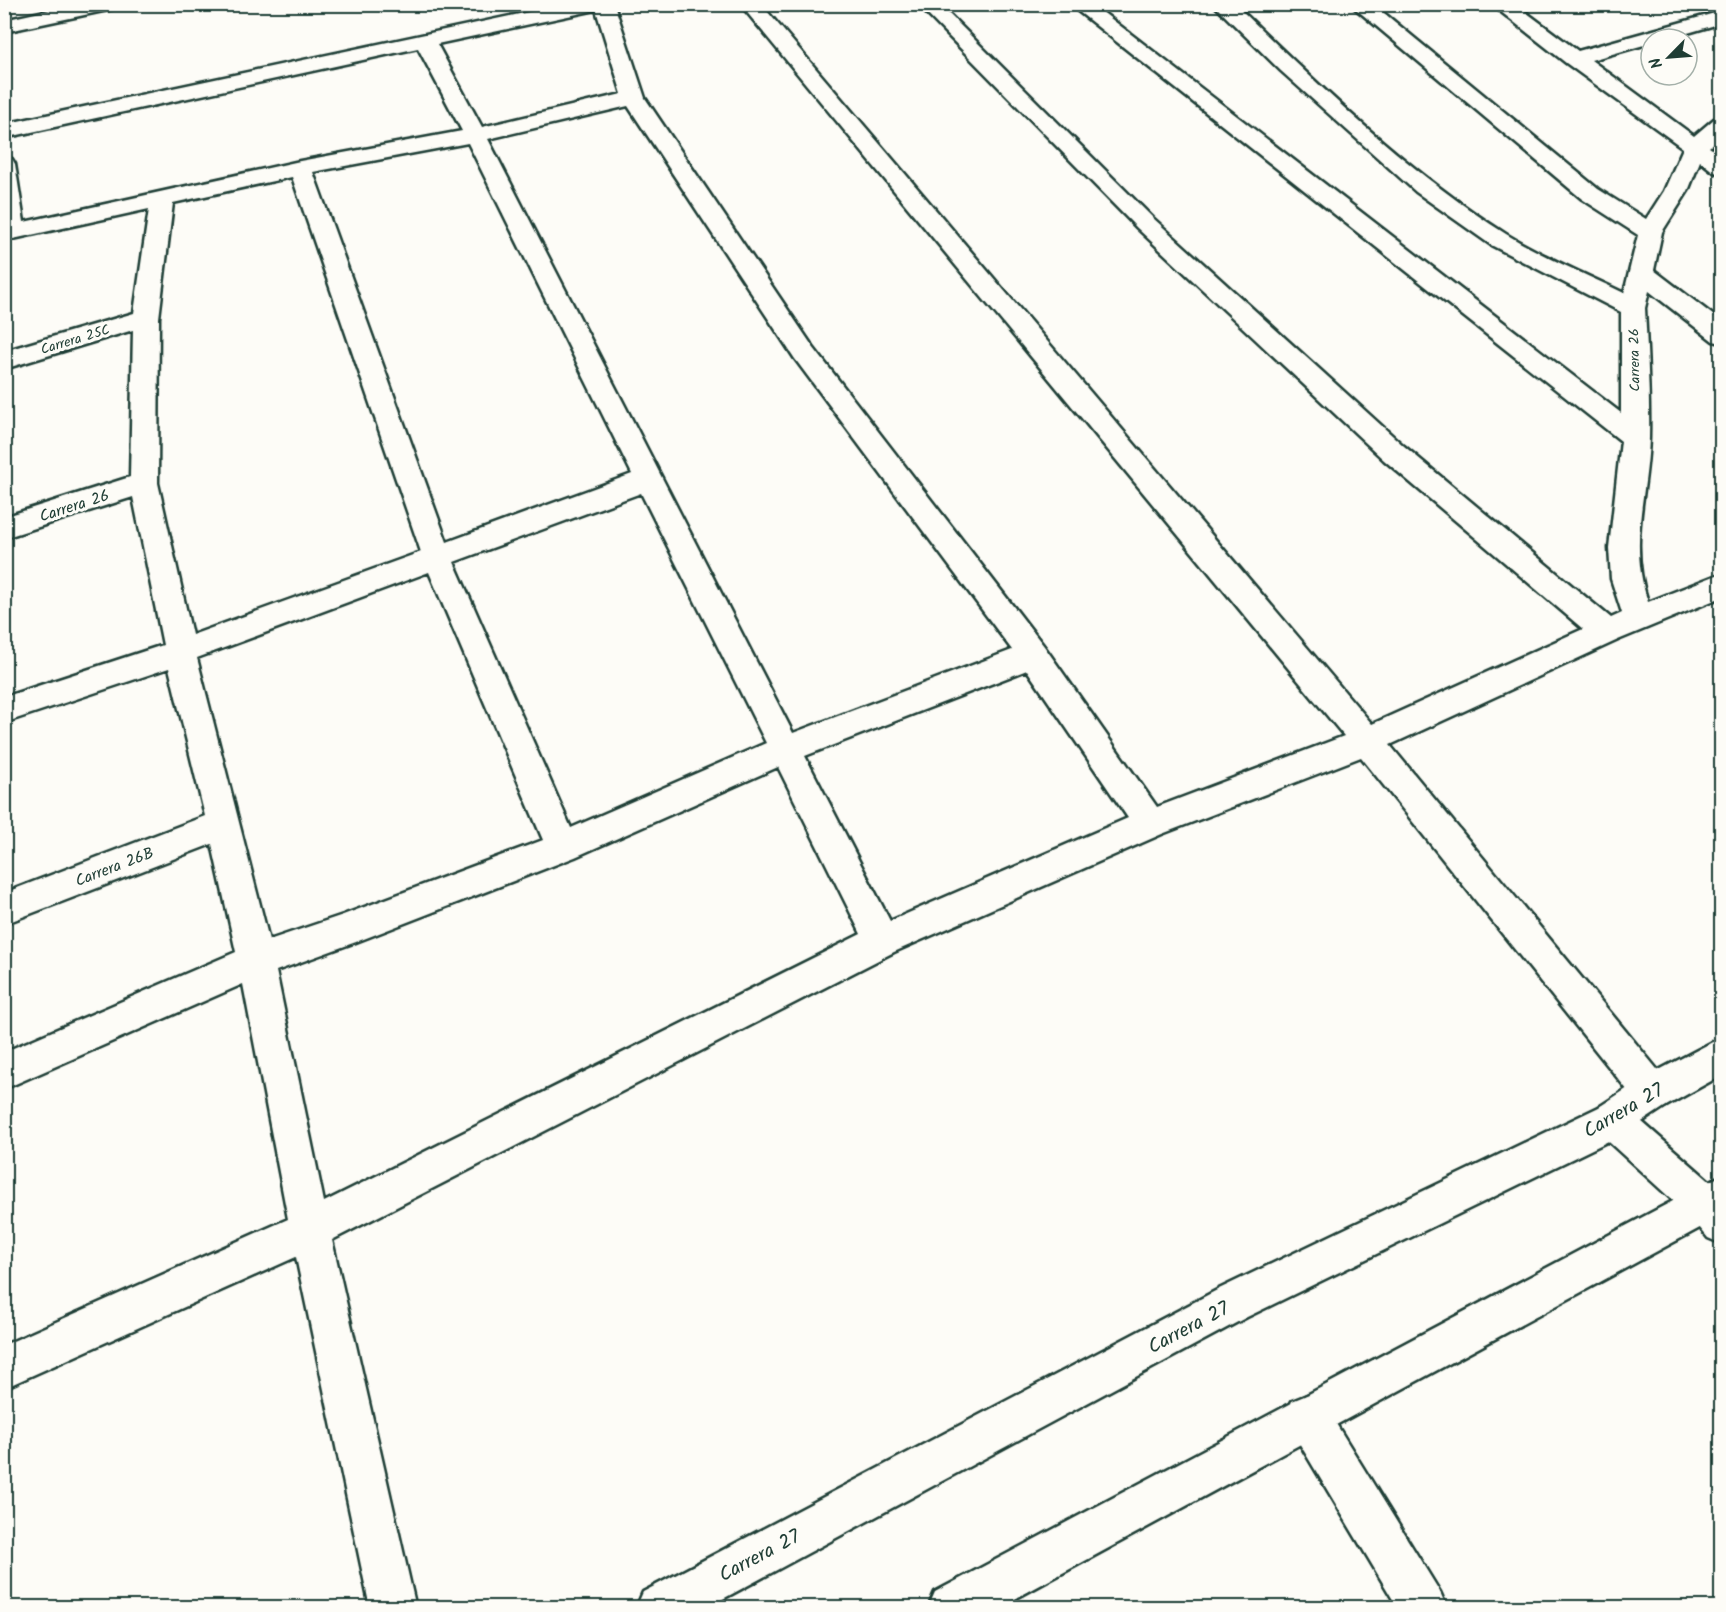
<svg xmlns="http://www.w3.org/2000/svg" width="1726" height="1612" font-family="Kalam,sans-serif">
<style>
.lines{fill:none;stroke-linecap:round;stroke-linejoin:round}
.minor-casing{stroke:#1f3d34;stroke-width:5}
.tertiary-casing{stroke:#1f3d34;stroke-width:5}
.minor{fill:#fdfcf7;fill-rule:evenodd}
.tertiary{fill:#fdfcf7;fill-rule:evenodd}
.labels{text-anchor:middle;stroke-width:6;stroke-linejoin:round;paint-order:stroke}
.far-street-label{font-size:14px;fill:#1f3d34;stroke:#fdfcf7}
.street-label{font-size:16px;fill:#1f3d34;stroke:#fdfcf7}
.near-street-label{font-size:20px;fill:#1f3d34;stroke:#fdfcf7}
</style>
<rect width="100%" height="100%" fill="#fdfcf7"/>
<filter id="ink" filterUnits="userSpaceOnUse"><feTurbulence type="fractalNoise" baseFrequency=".0167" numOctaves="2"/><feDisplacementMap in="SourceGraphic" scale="12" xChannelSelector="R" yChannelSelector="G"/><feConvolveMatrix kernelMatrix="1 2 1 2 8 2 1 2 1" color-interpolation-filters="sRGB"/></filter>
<g filter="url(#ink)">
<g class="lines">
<g class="minor-casing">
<path id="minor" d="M 77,4 L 118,4 L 115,8 L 108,10 L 4,32 L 4,20 Z
M 566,4 L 614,4 L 645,98 L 813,347 L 1044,646 L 1157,807 L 1344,736 L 740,4 L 761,4 L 1372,724 L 1583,629 L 1384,460 L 1137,228 L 917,4 L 939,4 L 1153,218 L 1404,446 L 1611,618 L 1622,613 L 1611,579 L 1609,548 L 1621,441 L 1069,4 L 1092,4 L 1621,413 L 1621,312 L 1491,245 L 1416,192 L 1281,71 L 1213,4 L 1235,4 C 1318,85 1408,172 1506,234 C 1543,257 1585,274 1624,293 L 1638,235 L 1582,199 L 1350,4 L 1373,4 L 1598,189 L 1646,219 L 1664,191 L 1683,148 L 1566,63 L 1491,4 L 1515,4 L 1578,51 L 1722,11 L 1722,23 L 1667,39 L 1651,39 L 1651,43 L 1591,60 L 1694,136 L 1714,119 L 1722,118 L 1722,136 L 1709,147 L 1722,156 L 1722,174 L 1714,172 L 1700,161 L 1688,191 L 1662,232 L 1654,270 L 1722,322 L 1722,343 L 1713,341 L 1649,291 L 1645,308 C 1647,351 1650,395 1649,438 C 1647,498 1628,542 1648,602 L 1722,573 L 1722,597 L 1618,640 L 1390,745 L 1666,1080 L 1672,1093 L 1666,1106 L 1653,1111 L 1640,1106 L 1361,757 L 1162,834 L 894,952 L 332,1240 L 416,1608 L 370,1608 L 296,1257 L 4,1388 L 4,1345 L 288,1219 L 243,984 L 4,1089 L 4,1052 L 236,952 L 212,844 L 4,924 L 4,893 L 205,816 L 169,668 L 4,723 L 4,697 L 163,645 L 133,497 L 4,538 L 4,517 L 130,477 L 133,330 L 4,369 L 4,351 L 134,313 L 149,209 L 4,241 L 4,157 L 12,159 L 15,164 L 24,222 L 300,161 L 462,131 L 418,48 L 4,138 L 4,124 ZM 596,10 L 622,94 L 482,127 L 437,44 ZM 628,106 L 795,359 L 1012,650 L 793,733 L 488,139 ZM 468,143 L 632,474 L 447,542 L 313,172 ZM 292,177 L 421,552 L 192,635 L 158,483 L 159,318 L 173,203 ZM 641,493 L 766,743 L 571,828 L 454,562 ZM 429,572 L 543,840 L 343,915 L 269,940 L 197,658 ZM 1027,670 L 1128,818 L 890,921 L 805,756 ZM 778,767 L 861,934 L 324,1202 L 276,971 L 356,942 L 575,857 Z
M 1612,1101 L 1625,1107 L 1722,1192 L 1722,1244 L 1708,1238 L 1691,1217 L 1599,1133 L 1593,1120 L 1599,1107 Z
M 1307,1395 L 1322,1401 L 1440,1592 L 1447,1608 L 1398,1608 L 1292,1431 L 1286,1416 L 1292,1401 Z"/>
</g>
<g class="tertiary-casing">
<path id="tertiary" d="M 1722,1037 L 1722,1075 L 1666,1106 L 1625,1133 L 1247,1317 L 706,1608 L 636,1608 L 643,1592 L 1219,1289 L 1599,1107 L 1640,1080 Z
M 1722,1175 L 1722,1216 L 998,1608 L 928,1608 L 935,1592 Z"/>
</g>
<use href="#minor" class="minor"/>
<use href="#tertiary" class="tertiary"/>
</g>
</g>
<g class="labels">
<g class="far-street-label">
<text transform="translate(75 339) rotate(-17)" y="5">Carrera 25C</text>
<text transform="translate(1634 360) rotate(-91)" y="5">Carrera 26</text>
</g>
<g class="street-label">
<text transform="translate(74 505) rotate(-18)" y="6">Carrera 26</text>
<text transform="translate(114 866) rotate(-21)" y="6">Carrera 26B</text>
</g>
<g class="near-street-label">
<text transform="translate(1623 1110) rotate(-30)" y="7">Carrera 27</text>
<text transform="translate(1188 1327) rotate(-28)" y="7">Carrera 27</text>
<text transform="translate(759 1555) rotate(-28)" y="7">Carrera 27</text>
</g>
</g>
<rect width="1726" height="1612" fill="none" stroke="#fdfcf7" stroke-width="24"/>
<rect x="12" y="12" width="1702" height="1588" fill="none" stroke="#1f3d34" stroke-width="2" filter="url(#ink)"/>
<g transform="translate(1669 57) rotate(245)"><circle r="28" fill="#fdfcf7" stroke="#a4b0a9" stroke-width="1.5"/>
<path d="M0-4.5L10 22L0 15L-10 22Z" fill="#1f3d34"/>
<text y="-9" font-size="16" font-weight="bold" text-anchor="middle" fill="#1f3d34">N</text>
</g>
</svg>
